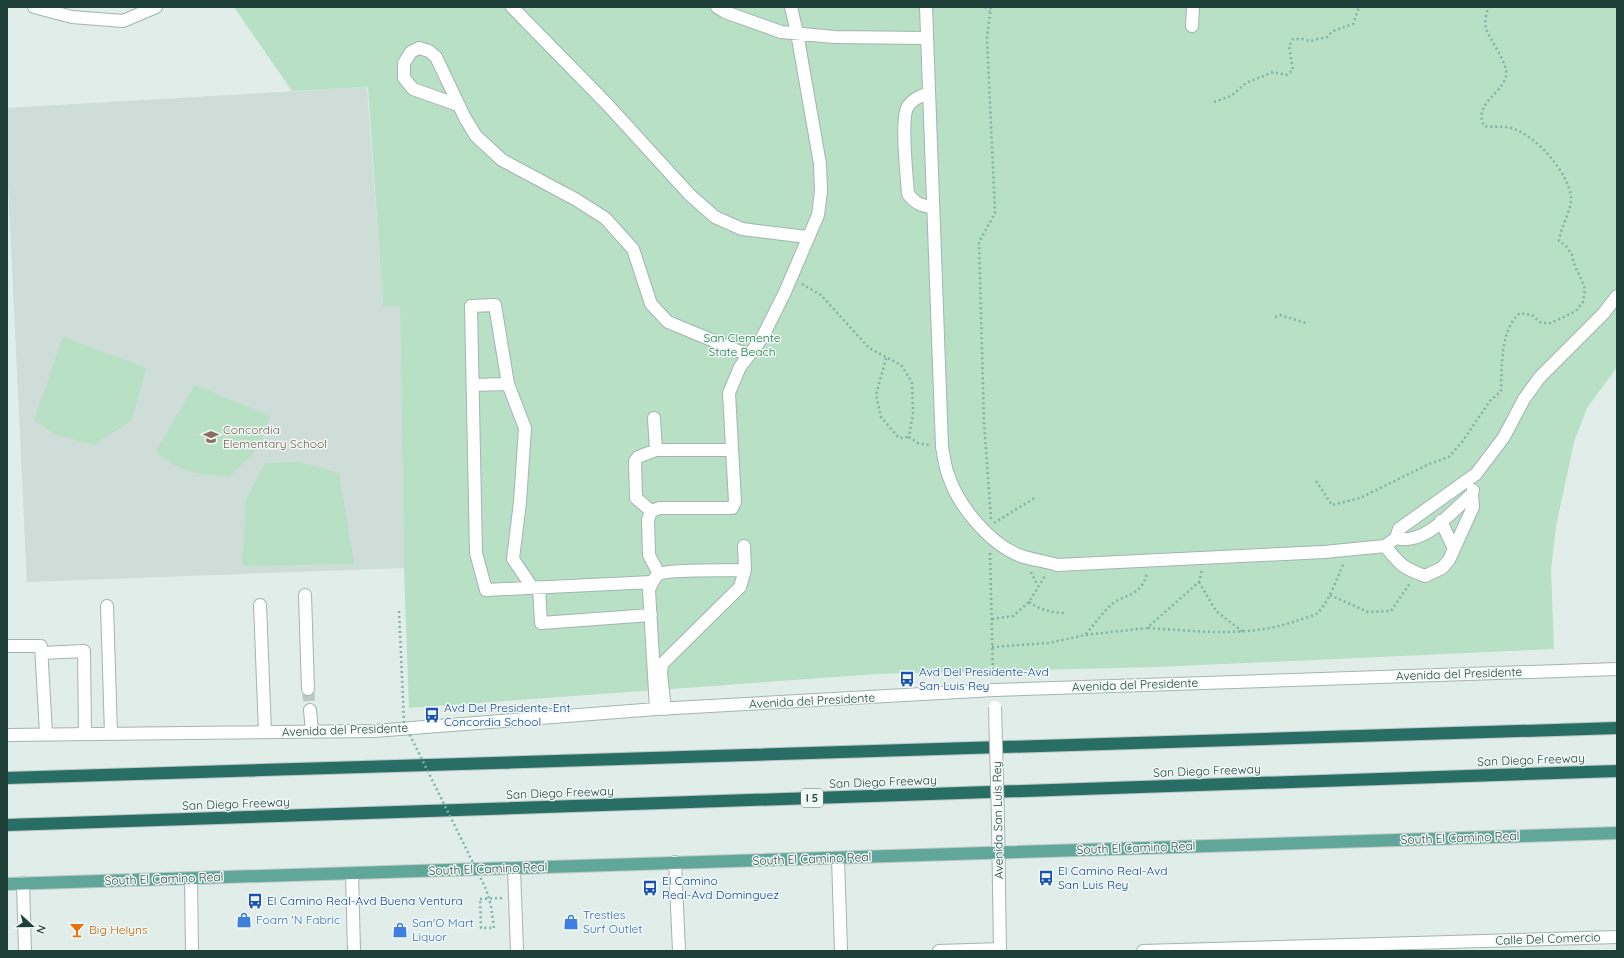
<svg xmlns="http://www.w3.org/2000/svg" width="1624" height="958" font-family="Quicksand,sans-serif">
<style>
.built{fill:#ceddd7}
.green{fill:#b7e0c5}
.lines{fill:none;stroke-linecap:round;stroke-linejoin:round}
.minor-tunnel{stroke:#b9cac5;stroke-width:12;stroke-dasharray:12 6;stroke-linecap:butt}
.minor-casing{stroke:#a2b5b0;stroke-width:14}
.major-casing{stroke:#c0c9c8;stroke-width:14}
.highway-casing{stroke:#c0c9c8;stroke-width:14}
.path{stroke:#7db4a7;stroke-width:2.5;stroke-dasharray:2 3;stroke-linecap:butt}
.minor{stroke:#fff;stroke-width:12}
.major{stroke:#60a79a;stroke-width:12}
.highway{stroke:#286e65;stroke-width:12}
.minor-bridge-casing{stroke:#a2b5b0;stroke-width:14;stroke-linecap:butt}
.path-bridge{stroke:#7db4a7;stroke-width:2.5;stroke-dasharray:2 3;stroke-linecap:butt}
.minor-bridge{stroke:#fff;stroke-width:12}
.labels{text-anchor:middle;stroke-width:3;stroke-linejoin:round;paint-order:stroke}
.shield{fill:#f1f9f6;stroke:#5e7772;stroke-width:1}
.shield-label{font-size:11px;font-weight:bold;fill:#1f3f39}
.park-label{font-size:12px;fill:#257a4d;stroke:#f1f9f6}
.education-label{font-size:12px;fill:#785e54;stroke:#f1f9f6;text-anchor:start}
.transit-label{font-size:12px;fill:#164399;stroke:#f1f9f6;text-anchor:start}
.street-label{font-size:12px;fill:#1f3f39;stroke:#f1f9f6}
.shop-label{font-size:12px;fill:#366cbe;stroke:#f1f9f6;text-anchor:start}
.food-label{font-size:12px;fill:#c56008;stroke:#f1f9f6;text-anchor:start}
</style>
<rect width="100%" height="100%" fill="#e0ede8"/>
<path class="built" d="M 367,87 L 383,306 L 400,306 L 404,568 L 27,582 L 7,161 L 7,108 Z"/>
<path class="green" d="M 234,7 L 1617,7 L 1617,367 L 1587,408 L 1574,442 L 1556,526 L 1551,570 L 1554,649 L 1157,667 L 877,674 L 409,708 L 404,568 L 400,306 L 383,306 L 368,87 L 292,91 Z
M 63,337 L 146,368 L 132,420 L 94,445 L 54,434 L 34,420 Z
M 195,385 L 270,416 L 259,447 L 230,476 C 200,475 179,473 156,451 Z
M 298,462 L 339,473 L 354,564 L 242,566 L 246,500 L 265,463 Z"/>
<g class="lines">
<path class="minor-tunnel" d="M 308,689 L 310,710"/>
<g class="minor-casing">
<path id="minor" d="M 34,7 L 72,17 L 123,21 L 156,7
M 512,7 L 606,103 L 690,195 L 715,217 L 742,229 L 807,237
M 717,7 L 725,12 L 781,32 L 834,37 L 927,38
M 926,7 L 942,447 C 944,457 945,468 949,477 C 959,507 991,545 1021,556 C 1033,560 1045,561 1057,565 L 1324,552 L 1385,546 L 1396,538 L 1399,529 L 1476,474 L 1504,437 L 1524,399 L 1540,377 L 1603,314 L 1617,296
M 1192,26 L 1193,7
M 929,93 C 921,96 914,98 908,106 C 900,118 907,177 908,194 C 916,204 921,206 933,207
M 458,105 L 413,89 L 404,78 L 404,63 L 411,52 L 419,48 L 429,51 L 436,57 L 465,118 L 476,136 L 502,160 L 575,199 L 605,218 L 633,249 L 651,304 L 668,322 L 748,355
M 474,385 L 508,384
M 656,450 L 732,450
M 651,511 L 660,508 L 732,508 L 735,502 L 729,393 L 740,367 L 762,338 L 785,292 L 818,215 L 821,191 L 820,164 L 797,33 L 791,7
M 651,511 L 636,498 L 635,461 L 638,457 L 656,450 L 654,418
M 651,511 L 648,520 L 649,555 L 659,574
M 1441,521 L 1454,549
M 1396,538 C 1425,546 1452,511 1472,494 L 1473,490
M 1385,546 C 1401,565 1401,567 1425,576 L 1442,568 L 1449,560 L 1473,507 L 1472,494
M 532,587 L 513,559 L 520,502 L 525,428 L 508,384 L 495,305 L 471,306 L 476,553 L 486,590 L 652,582
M 539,587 L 541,623 L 651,615
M 305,595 L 308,689
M 260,605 L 265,732
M 107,606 L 111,734
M 7,646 L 41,646 L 46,734
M 42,653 L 84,651 L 85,734
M 656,709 L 649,590 C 651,585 654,577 659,574 C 668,569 731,571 745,570
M 665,709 L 661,674 L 662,664 L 740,587 L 745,570 L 744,546
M 310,710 L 312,732
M 7,735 L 374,731 L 656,709 L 994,690 L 1617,669
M 998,821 L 1000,951
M 838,858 L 841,951
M 675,862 L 679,951
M 514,869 L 517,951
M 352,873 L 354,951
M 191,878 L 192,951
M 23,883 L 25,951
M 939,951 L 1000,949
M 1143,951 L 1617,937"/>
</g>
<g class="major-casing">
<path id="major" d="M 7,884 L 1617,833"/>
</g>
<g class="highway-casing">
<path id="highway" d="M 7,778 L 1617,728
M 7,825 L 1617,771"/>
</g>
<path class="path" d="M 985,7 L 990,11
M 1214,102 L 1231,96 L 1246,83 L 1273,72 L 1286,75 L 1293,70 L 1289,46 L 1293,39 L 1302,39 L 1310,41 L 1327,37 L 1333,31 L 1353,24 L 1359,7
M 802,284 L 821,295 L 869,348 L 901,365 L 912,382 L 913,414 L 909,437 L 918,443 L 929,445
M 1275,317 L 1280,315 L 1306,323
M 886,358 L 876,395 L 881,417 L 899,438 L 909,437
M 1316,481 L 1332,505 L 1360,498 L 1429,464 L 1449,457 L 1462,442 L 1490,401 L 1501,391 C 1502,367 1500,329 1520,313 L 1532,315 L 1541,323 L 1551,323 L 1576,311 L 1583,302 L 1585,289 L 1580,276 L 1575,267 L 1572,255 L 1566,246 L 1559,241 C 1560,228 1572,210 1571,197 C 1568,172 1537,137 1514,129 C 1504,125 1494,128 1484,126 C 1473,103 1501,96 1506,76 C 1509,64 1490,41 1486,28 C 1484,22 1487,13 1488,7
M 991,519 L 984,422 L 979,242 L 995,213 L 987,38 L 991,7
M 994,523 L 1036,497
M 990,553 L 993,675
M 1031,572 L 1038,586
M 1199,582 L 1216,611 L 1243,632
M 1330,595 L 1368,612 L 1391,611 L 1410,583
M 1029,602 C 1040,610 1053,613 1066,613
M 992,619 L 1013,616 L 1029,602 L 1046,574
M 1148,628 C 1198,631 1247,638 1296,621 C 1302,619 1310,617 1316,614 C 1327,607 1338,575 1344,563
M 1086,634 C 1094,625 1101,614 1111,605 C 1123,594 1142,597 1147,573
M 992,647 L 1049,643 L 1085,635 L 1147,628 L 1199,582 L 1202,570
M 480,899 L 504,898"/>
<use href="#minor" class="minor"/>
<use href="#major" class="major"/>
<use href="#highway" class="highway"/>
<g class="minor-bridge-casing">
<path id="minor-bridge" d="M 995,707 L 998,821"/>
</g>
<path class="path-bridge" d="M 399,611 L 404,723 L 486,889 L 491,906 L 494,928 L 481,928 L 480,899"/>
<use href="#minor-bridge" class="minor-bridge"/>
</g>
<defs>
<g id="school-bare" transform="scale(1.2)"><path d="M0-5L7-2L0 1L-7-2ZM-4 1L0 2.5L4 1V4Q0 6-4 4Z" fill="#8d6e63" stroke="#f1f9f6" stroke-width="2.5" paint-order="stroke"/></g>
<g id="bus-bare" transform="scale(1.2)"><path d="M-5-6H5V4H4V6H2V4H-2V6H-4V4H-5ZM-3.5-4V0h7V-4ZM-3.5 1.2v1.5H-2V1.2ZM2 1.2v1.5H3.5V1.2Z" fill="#1a4fb4" stroke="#f1f9f6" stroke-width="2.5" paint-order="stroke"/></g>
<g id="shop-bare" transform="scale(1.2)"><path d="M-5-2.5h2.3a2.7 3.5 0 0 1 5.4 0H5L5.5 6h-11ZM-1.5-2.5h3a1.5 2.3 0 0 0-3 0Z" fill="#3f7fe0" stroke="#f1f9f6" stroke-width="2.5" paint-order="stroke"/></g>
<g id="bar-bare" transform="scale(1.2)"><path d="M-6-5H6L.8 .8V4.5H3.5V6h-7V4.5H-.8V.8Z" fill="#e8710a" stroke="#f1f9f6" stroke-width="2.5" paint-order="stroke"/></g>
</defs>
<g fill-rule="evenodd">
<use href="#school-bare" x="211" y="437"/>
<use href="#bus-bare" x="907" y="679"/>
<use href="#bus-bare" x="432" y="715"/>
<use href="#bus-bare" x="1046" y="878"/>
<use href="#bus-bare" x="650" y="888"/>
<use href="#bus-bare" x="255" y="901"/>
<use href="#shop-bare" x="244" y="920"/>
<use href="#shop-bare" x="571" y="922"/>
<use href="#bar-bare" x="77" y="930"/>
<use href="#shop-bare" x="400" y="930"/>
</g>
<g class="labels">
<rect class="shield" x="801" y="789" width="22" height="18" rx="3"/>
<g class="shield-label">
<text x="812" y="802">I 5</text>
</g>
<g class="park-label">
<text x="742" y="342">San Clemente<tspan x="742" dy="14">State Beach</tspan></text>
</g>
<g class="education-label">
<text x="223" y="434">Concordia<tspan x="223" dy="14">Elementary School</tspan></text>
</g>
<g class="transit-label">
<text x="919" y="676">Avd Del Presidente-Avd<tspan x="919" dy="14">San Luis Rey</tspan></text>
<text x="444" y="712">Avd Del Presidente-Ent<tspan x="444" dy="14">Concordia School</tspan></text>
<text x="1058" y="875">El Camino Real-Avd<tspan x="1058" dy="14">San Luis Rey</tspan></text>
<text x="662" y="885">El Camino<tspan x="662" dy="14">Real-Avd Dominguez</tspan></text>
<text x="267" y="905">El Camino Real-Avd Buena Ventura</text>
</g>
<g class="street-label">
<text transform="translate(1459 674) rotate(-2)" y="4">Avenida del Presidente</text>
<text transform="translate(1135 685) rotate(-2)" y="4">Avenida del Presidente</text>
<text transform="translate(812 701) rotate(-3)" y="4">Avenida del Presidente</text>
<text transform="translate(345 730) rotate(-2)" y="4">Avenida del Presidente</text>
<text transform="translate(1531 760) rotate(-2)" y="4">San Diego Freeway</text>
<text transform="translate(1207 771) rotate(-2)" y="4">San Diego Freeway</text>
<text transform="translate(883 782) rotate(-2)" y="4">San Diego Freeway</text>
<text transform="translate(560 793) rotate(-2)" y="4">San Diego Freeway</text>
<text transform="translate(236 804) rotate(-2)" y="4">San Diego Freeway</text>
<text transform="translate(998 820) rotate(-91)" y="4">Avenida San Luis Rey</text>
<text transform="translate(1460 838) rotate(-2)" y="4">South El Camino Real</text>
<text transform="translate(1136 848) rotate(-2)" y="4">South El Camino Real</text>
<text transform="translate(812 859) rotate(-2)" y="4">South El Camino Real</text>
<text transform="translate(488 869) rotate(-2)" y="4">South El Camino Real</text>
<text transform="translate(164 879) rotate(-2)" y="4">South El Camino Real</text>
<text transform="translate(1548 939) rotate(-2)" y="4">Calle Del Comercio</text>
</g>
<g class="shop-label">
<text x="583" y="919">Trestles<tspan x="583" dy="14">Surf Outlet</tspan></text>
<text x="256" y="924">Foam 'N Fabric</text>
<text x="412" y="927">San'O Mart<tspan x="412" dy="14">Liquor</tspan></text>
</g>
<g class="food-label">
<text x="89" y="934">Big Helyns</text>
</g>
</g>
<rect width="1624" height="958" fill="none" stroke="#1f3f39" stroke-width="16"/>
<g transform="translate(32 926) rotate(111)" stroke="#f1f9f6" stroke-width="3" paint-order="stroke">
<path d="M0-3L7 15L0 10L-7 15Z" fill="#1f3f39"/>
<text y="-6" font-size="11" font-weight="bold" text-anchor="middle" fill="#1f3f39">N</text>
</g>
</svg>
